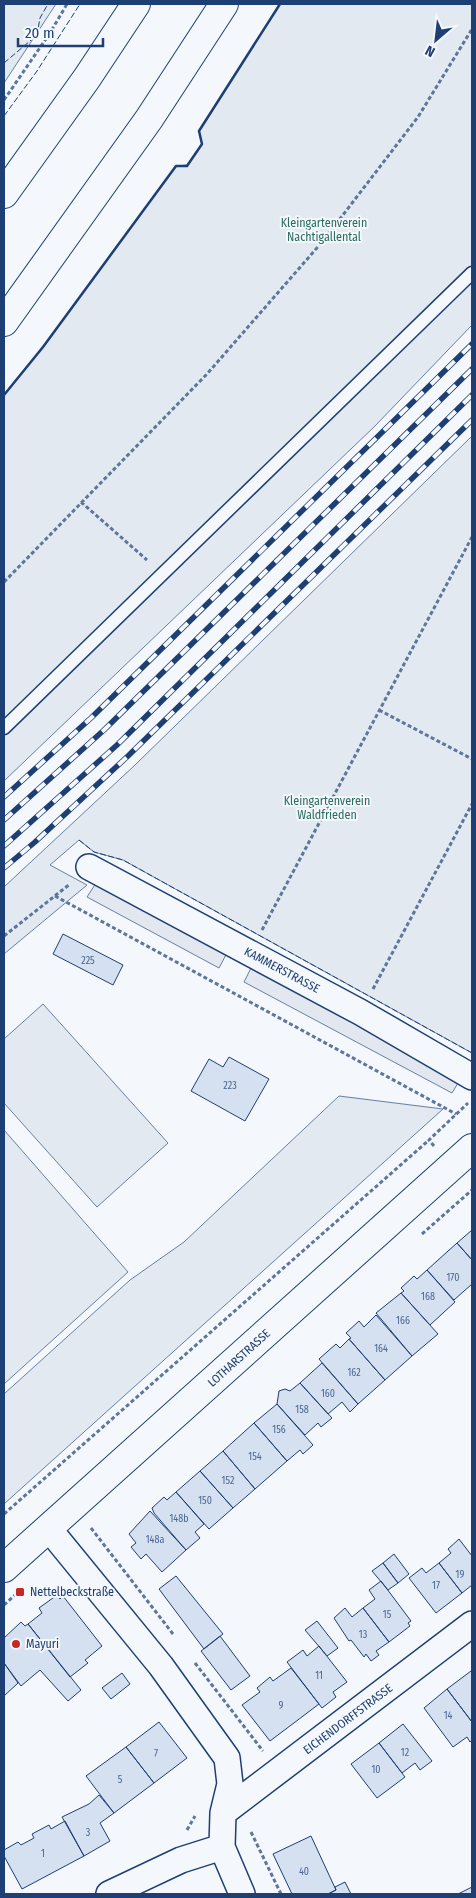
<svg xmlns="http://www.w3.org/2000/svg" width="476" height="1898" font-family="'Fira Sans Condensed',sans-serif">
<style>
.green{fill:#e3e9f0;stroke:#687fa3}
.parking{fill:#e3e8f0;stroke:#687fa3}
.building{fill:#d5e0f0;stroke:#1d3f73}
.lines{fill:none;stroke-linecap:round;stroke-linejoin:round}
.lane-casing{stroke:#1d3f73;stroke-width:15}
.street-casing{stroke:#1d3f73;stroke-width:28}
.secondary-casing{stroke:#1d3f73;stroke-width:30}
.highway-casing{stroke:#1d3f73;stroke-width:30}
.path{stroke:#5e769c;stroke-width:3;stroke-dasharray:4 2.5;stroke-linecap:butt}
.lane{stroke:#f4f7fb;stroke-width:12}
.street{stroke:#f4f7fb;stroke-width:25}
.secondary{stroke:#f4f7fb;stroke-width:28}
.highway{stroke:#f4f7fb;stroke-width:28}
.rail-casing{stroke:#1d3f73;stroke-width:5.5}
.rail{stroke:#f4f7fb;stroke-width:4;stroke-dasharray:11;stroke-linecap:butt}
.fence{stroke:#1d3f73;stroke-width:1;stroke-dasharray:6 2.5;stroke-linecap:butt}
.wall{stroke:#1d3f73;stroke-width:2.5}
.poi-dot{fill:#c62828;stroke:#f4f7fb;stroke-width:2}
.labels{text-anchor:middle;stroke-width:4;stroke-linejoin:round;paint-order:stroke}
.number-label{font-size:10px;fill:#4b6792}
.park-label{font-size:12px;fill:#2c6c60;stroke:#f4f7fb}
.street-label{font-size:12px;fill:#1d3f73;stroke:#f4f7fb}
.poi-label{font-size:12px;fill:#1d3f73;stroke:#f4f7fb;text-anchor:start}
</style>
<rect width="100%" height="100%" fill="#f4f7fb"/>
<path class="green" d="M 4,4 L 56,4 L 4,83 Z
M 280,4 L 472,4 L 472,325 L 375,426 L 4,781 L 4,395 L 43,347 L 176,166 L 187,165 L 202,144 L 199,131 Z
M 472,436 L 472,1053 L 123,860 L 94,852 L 79,840 L 50,865 L 87,885 L 4,954 L 4,887 L 135,765 Z
M 43,1004 L 168,1143 L 97,1207 L 4,1103 L 4,1039 Z
M 339,1096 L 443,1109 L 4,1504 L 4,1394 L 130,1280 L 184,1242 Z
M 4,1130 L 128,1272 L 4,1384 Z"/>
<path class="parking" d="M 98,880 L 228,951 L 219,968 L 87,897 Z
M 253,964 L 461,1078 L 452,1093 L 244,982 Z"/>
<path class="building" d="M 63,934 L 123,965 L 113,985 L 53,954 Z
M 229,1057 L 269,1079 L 245,1121 L 191,1091 L 209,1059 L 223,1067 Z
M 472,1230 L 472,1260 L 457,1243 Z
M 457,1243 L 472,1260 L 472,1284 L 454,1300 L 427,1270 Z
M 427,1270 L 455,1302 L 430,1325 L 401,1293 L 404,1291 L 401,1288 L 414,1276 L 417,1279 Z
M 401,1293 L 438,1334 L 412,1356 L 376,1313 Z
M 376,1315 L 412,1356 L 385,1380 L 349,1339 L 351,1338 L 346,1333 L 359,1321 L 364,1327 Z
M 349,1339 L 385,1380 L 358,1404 L 319,1359 L 336,1344 L 340,1348 Z
M 322,1363 L 358,1404 L 350,1412 L 342,1402 L 328,1414 L 300,1383 Z
M 300,1383 L 332,1418 L 321,1427 L 318,1423 L 305,1435 L 277,1404 L 279,1391 L 285,1389 L 290,1391 Z
M 277,1404 L 313,1445 L 303,1454 L 300,1450 L 287,1461 L 254,1423 Z
M 254,1423 L 287,1461 L 255,1489 L 223,1451 Z
M 223,1451 L 255,1489 L 233,1508 L 200,1471 Z
M 200,1471 L 233,1508 L 209,1529 L 176,1492 Z
M 176,1492 L 204,1524 L 195,1532 L 200,1538 L 186,1550 L 154,1513 L 152,1508 L 164,1497 L 167,1500 Z
M 150,1511 L 186,1550 L 162,1572 L 146,1554 L 141,1559 L 131,1547 L 136,1543 L 129,1534 Z
M 459,1539 L 472,1556 L 472,1585 L 462,1593 L 439,1563 L 451,1553 L 448,1549 Z
M 394,1554 L 409,1574 L 398,1583 L 383,1563 Z
M 383,1563 L 398,1583 L 388,1590 L 372,1571 Z
M 439,1563 L 462,1593 L 436,1613 L 409,1578 L 422,1568 L 426,1573 Z
M 176,1576 L 223,1634 L 204,1649 L 159,1589 Z
M 381,1581 L 411,1621 L 408,1623 L 410,1626 L 389,1642 L 363,1608 L 375,1599 L 369,1590 Z
M 57,1595 L 60,1599 L 63,1596 L 102,1646 L 85,1660 L 88,1663 L 70,1677 L 28,1624 L 42,1613 L 39,1608 Z
M 345,1608 L 352,1617 L 363,1608 L 389,1642 L 376,1651 L 379,1655 L 371,1661 L 366,1654 L 364,1657 L 351,1640 L 349,1641 L 334,1618 Z
M 317,1621 L 338,1648 L 327,1656 L 305,1630 Z
M 21,1622 L 25,1626 L 28,1624 L 81,1690 L 68,1701 L 40,1670 L 21,1686 L 4,1663 L 4,1638 Z
M 220,1636 L 250,1676 L 231,1690 L 201,1651 Z
M 319,1646 L 347,1682 L 333,1692 L 336,1697 L 322,1708 L 287,1662 L 303,1650 L 307,1656 Z
M 4,1663 L 18,1683 L 4,1696 Z
M 291,1668 L 319,1704 L 270,1741 L 242,1705 L 260,1692 L 257,1688 L 270,1677 L 273,1681 Z
M 471,1671 L 472,1673 L 472,1722 L 447,1689 Z
M 122,1673 L 130,1684 L 111,1699 L 102,1688 Z
M 447,1689 L 472,1722 L 472,1740 L 470,1742 L 467,1737 L 453,1747 L 424,1708 Z
M 159,1722 L 187,1758 L 154,1783 L 126,1747 Z
M 403,1724 L 432,1761 L 420,1770 L 415,1763 L 402,1773 L 379,1743 Z
M 379,1743 L 405,1777 L 377,1798 L 351,1764 Z
M 126,1747 L 154,1783 L 114,1813 L 86,1776 Z
M 99,1795 L 114,1813 L 100,1823 L 110,1841 L 84,1856 L 62,1817 L 89,1804 Z
M 65,1821 L 84,1856 L 22,1889 L 4,1856 L 4,1850 L 18,1842 L 21,1845 L 34,1838 L 32,1834 L 49,1825 L 51,1829 Z
M 311,1836 L 336,1890 L 328,1894 L 292,1894 L 273,1854 Z
M 345,1882 L 351,1894 L 328,1894 L 336,1890 L 335,1887 Z
M 472,1887 L 472,1894 L 458,1894 Z"/>
<g class="lines">
<g class="lane-casing">
<path id="lane" d="M 4,728 L 472,273"/>
</g>
<g class="street-casing">
<path id="street" d="M 89,867 L 360,1012 L 472,1077
M 49,1529 L 161,1666 L 227,1758 L 230,1784 L 223,1813 L 222,1847 L 242,1894
M 223,1813 L 472,1624
M 109,1894 L 181,1860 L 222,1847"/>
</g>
<g class="secondary-casing">
<path id="secondary" d="M 4,1568 L 472,1148"/>
</g>
<g class="highway-casing">
<path id="highway" d="M 4,194 L 87,78 L 136,4
M 4,322 L 149,119 L 224,4"/>
</g>
<path class="path" d="M 4,100 L 50,33 L 67,4
M 81,502 L 147,560
M 4,582 L 207,374 L 323,241 L 418,117 L 472,29
M 379,710 L 472,759
M 55,896 L 456,1114
M 262,930 L 472,537
M 4,936 L 70,884
M 373,989 L 472,804
M 434,1146 L 429,1140 L 468,1103
M 422,1234 L 472,1190
M 4,1514 L 429,1140
M 91,1528 L 173,1634
M 4,1605 L 15,1595
M 195,1663 L 263,1751
M 187,1830 L 195,1816
M 251,1832 L 281,1894"/>
<use href="#lane" class="lane"/>
<use href="#street" class="street"/>
<use href="#secondary" class="secondary"/>
<use href="#highway" class="highway"/>
<g class="rail-casing">
<path id="rail" d="M 4,797 L 91,718 L 472,344
M 4,820 L 104,730 L 472,369
M 4,846 L 117,745 L 472,395
M 4,868 L 35,842 L 128,756 L 472,420"/>
</g>
<use href="#rail" class="rail"/>
<path class="fence" d="M 4,63 L 37,35 L 40,18 L 48,4
M 4,116 L 37,71 L 80,4
M 79,840 L 94,852 L 123,860 L 472,1053"/>
<path class="wall" d="M 4,395 L 43,347 L 176,166 L 187,166 L 202,144 L 199,131 L 280,4"/>
</g>
<g class="poi-dot">
<rect x="15" y="1587" width="10" height="10" rx="2.5"/>
<circle cx="16" cy="1644" r="5"/>
</g>
<g class="labels">
<g class="number-label">
<text x="88" y="964">225</text>
<text x="230" y="1089">223</text>
<text x="453" y="1281">170</text>
<text x="428" y="1300">168</text>
<text x="403" y="1324">166</text>
<text x="381" y="1352">164</text>
<text x="354" y="1376">162</text>
<text x="328" y="1397">160</text>
<text x="302" y="1413">158</text>
<text x="279" y="1433">156</text>
<text x="255" y="1460">154</text>
<text x="228" y="1484">152</text>
<text x="205" y="1504">150</text>
<text x="179" y="1522">148b</text>
<text x="155" y="1543">148a</text>
<text x="460" y="1578">19</text>
<text x="436" y="1589">17</text>
<text x="387" y="1618">15</text>
<text x="363" y="1638">13</text>
<text x="319" y="1679">11</text>
<text x="281" y="1709">9</text>
<text x="448" y="1719">14</text>
<text x="405" y="1756">12</text>
<text x="156" y="1757">7</text>
<text x="376" y="1773">10</text>
<text x="120" y="1783">5</text>
<text x="88" y="1836">3</text>
<text x="43" y="1857">1</text>
<text x="304" y="1875">40</text>
</g>
<g class="park-label">
<text x="324" y="227">Kleingartenverein<tspan x="324" dy="14">Nachtigallental</tspan></text>
<text x="327" y="805">Kleingartenverein<tspan x="327" dy="14">Waldfrieden</tspan></text>
</g>
<g class="street-label">
<text transform="translate(282 970) rotate(28)" y="4">KAMMERSTRASSE</text>
<text transform="translate(239 1358) rotate(-42)" y="4">LOTHARSTRASSE</text>
<text transform="translate(348 1719) rotate(-37)" y="4">EICHENDORFFSTRASSE</text>
</g>
<g class="poi-label">
<text x="30" y="1596">Nettelbeckstraße</text>
<text x="26" y="1648">Mayuri</text>
</g>
</g>
<rect width="476" height="1898" fill="none" stroke="#1d3f73" stroke-width="10"/>
<g transform="translate(436 40) rotate(208)" stroke="#f4f7fb" stroke-width="4" paint-order="stroke">
<path d="M0-4L9 19L0 12L-9 19Z" fill="#1d3f73"/>
<text y="-8" font-size="14" font-weight="bold" text-anchor="middle" fill="#1d3f73">N</text>
</g>
<path d="M18 38v8h85v-8" fill="none" stroke="#1d3f73" stroke-width="2.5"/>
<text x="25" y="38" font-size="15" fill="#1d3f73" stroke="#f4f7fb" stroke-width="4" paint-order="stroke">20 m</text>
</svg>
